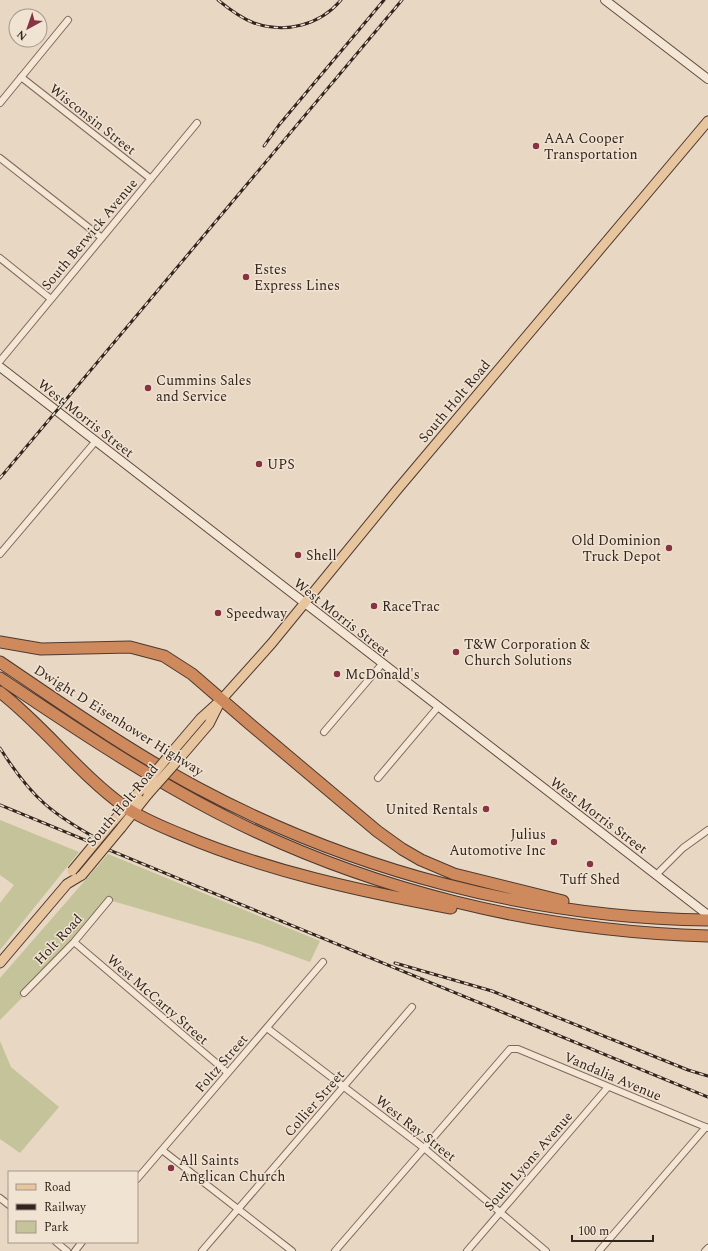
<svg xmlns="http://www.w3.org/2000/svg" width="708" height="1251" font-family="Spectral,serif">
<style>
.green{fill:#c5c399}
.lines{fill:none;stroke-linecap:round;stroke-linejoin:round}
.street-casing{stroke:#80695c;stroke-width:8}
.secondary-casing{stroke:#624b3f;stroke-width:10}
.primary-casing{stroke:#4f3930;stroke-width:11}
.highway-casing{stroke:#4f3930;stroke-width:13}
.street{stroke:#f4e6d5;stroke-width:6}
.secondary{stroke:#f4e6d5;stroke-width:8}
.primary{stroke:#e7c59f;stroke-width:9}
.highway{stroke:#ce8a5d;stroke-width:11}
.rail-casing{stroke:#32251e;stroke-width:3}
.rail{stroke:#f1e3d2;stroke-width:1.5;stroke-dasharray:4.5;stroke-linecap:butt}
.primary-bridge-casing{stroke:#4f3930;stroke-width:11;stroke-linecap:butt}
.primary-bridge{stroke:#e7c59f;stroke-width:9}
.poi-dot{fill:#883342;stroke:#f1e3d2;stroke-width:1.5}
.labels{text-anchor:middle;stroke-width:3;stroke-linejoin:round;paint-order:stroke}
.street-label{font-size:14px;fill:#32251e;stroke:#f1e3d2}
.poi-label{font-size:14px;fill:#32251e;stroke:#f1e3d2;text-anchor:start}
</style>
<rect width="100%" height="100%" fill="#e8d7c3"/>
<path class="green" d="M 0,820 L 79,852 L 0,950 L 0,903 L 14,885 L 0,875 Z
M 108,854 L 320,941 L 310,962 L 260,944 L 109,900 L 74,945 L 0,1020 L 0,978 Z
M 0,1041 L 11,1067 L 59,1107 L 20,1153 L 0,1139 Z"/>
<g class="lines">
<g class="street-casing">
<path id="street" d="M 21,77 L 151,179
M 0,103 L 68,20
M 0,158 L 102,238
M 0,258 L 51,299
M 0,361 L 197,123
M 0,554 L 95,442
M 324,732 L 382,664
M 378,778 L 438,707
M 656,875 L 683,848 L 708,830
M 74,942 L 228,1073
M 24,993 L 74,942 L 109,900
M 267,1028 L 424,1148 L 546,1251
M 162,1150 L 292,1251
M 137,1179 L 323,962
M 0,1198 L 9,1205
M 56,1242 L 67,1251
M 75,1251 L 82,1242
M 202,1251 L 412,1007
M 335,1251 L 510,1049 L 518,1049 L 708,1128
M 467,1251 L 608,1087
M 599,1251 L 706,1127
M 705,1251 L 708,1248"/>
</g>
<g class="secondary-casing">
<path id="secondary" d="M 605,0 L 708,79
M 0,367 L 708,915"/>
</g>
<g class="primary-casing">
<path id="primary" d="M 166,759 L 201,718 L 222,699 L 272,643 L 397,490 L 708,121
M 179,759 L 209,724 L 218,706
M 111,824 L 138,793
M 121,828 L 148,794
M 0,963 L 67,884 L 82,875"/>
</g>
<g class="highway-casing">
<path id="highway" d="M 0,642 L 41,649 L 130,647 L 164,656 L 192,674 L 251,725 L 377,831 L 402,849 L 421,860 L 454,874 L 563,901
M 0,662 C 65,706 129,751 198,788 C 353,871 532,918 708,920
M 0,678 C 70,725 141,773 216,812 C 368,891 537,931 708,936
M 0,692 C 45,727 79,774 125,807 C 142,819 163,827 182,835 C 267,871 360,891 451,908"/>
</g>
<use href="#street" class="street"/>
<use href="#secondary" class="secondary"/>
<use href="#primary" class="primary"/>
<use href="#highway" class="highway"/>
<g class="rail-casing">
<path id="rail" d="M 218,0 C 229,9 241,18 254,23 C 286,34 320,25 341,0
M 264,146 L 279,125 L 384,0
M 0,478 L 402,0
M 0,748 C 32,799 53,815 105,843
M 0,805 L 708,1097
M 395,963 L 492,991 L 688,1070 L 708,1076"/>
</g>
<use href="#rail" class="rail"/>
<g class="primary-bridge-casing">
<path id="primary-bridge" d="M 138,793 L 166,759
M 148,794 L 179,759
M 72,871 L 111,824
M 82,875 L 121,828"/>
</g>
<use href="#primary-bridge" class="primary-bridge"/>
</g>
<g class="poi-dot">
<circle cx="536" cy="146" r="4"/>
<circle cx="246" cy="277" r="4"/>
<circle cx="148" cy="388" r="4"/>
<circle cx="259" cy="464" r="4"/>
<circle cx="669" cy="548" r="4"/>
<circle cx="298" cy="555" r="4"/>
<circle cx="374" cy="606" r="4"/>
<circle cx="218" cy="613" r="4"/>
<circle cx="456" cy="652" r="4"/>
<circle cx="337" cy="674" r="4"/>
<circle cx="486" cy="809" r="4"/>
<circle cx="554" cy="842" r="4"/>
<circle cx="590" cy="864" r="4"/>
<circle cx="171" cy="1168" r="4"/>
</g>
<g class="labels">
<g class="street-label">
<text transform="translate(93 119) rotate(38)" y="5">Wisconsin Street</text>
<text transform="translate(89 234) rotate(-50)" y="5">South Berwick Avenue</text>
<text transform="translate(454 401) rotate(-50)" y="5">South Holt Road</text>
<text transform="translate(86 418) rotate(38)" y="5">West Morris Street</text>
<text transform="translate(342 617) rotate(38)" y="5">West Morris Street</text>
<text transform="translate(119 720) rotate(32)" y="5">Dwight D Eisenhower Highway</text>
<text transform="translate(122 805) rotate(-50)" y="5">South Holt Road</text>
<text transform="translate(599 815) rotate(37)" y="5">West Morris Street</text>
<text transform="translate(58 939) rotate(-47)" y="5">Holt Road</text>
<text transform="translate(158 999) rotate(41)" y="5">West McCarty Street</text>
<text transform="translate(221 1063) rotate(-49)" y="5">Foltz Street</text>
<text transform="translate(613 1076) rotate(23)" y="5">Vandalia Avenue</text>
<text transform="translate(314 1103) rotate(-49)" y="5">Collier Street</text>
<text transform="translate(416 1128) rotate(38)" y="5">West Ray Street</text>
<text transform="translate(528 1161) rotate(-49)" y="5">South Lyons Avenue</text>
</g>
<g class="poi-label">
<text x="544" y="143">AAA Cooper<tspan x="544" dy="16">Transportation</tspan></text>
<text x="254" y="274">Estes<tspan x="254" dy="16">Express Lines</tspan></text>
<text x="156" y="385">Cummins Sales<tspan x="156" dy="16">and Service</tspan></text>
<text x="267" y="469">UPS</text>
<text x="661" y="545" text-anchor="end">Old Dominion<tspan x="661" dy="16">Truck Depot</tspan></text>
<text x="306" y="560">Shell</text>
<text x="382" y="611">RaceTrac</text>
<text x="226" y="618">Speedway</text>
<text x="464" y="649">T&amp;W Corporation &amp;<tspan x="464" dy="16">Church Solutions</tspan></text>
<text x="345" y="679">McDonald's</text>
<text x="478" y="814" text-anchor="end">United Rentals</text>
<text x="546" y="839" text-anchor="end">Julius<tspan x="546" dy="16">Automotive Inc</tspan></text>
<text x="590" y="884" text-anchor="middle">Tuff Shed</text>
<text x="179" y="1165">All Saints<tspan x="179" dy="16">Anglican Church</tspan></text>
</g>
</g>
<rect x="8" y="1171" width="130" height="72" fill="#f1e3d2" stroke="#a5978a"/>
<rect x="16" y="1184" width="20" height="6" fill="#e7c59f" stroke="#a5978a"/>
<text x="44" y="1191" font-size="12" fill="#32251e">Road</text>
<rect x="16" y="1204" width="20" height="6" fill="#32251e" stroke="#a5978a"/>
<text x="44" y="1211" font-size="12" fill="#32251e">Railway</text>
<rect x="16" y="1221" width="20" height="12" fill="#c5c399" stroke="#a5978a"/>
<text x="44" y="1231" font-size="12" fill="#32251e">Park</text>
<g transform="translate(28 28) rotate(220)"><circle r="19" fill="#f1e3d2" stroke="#a5978a"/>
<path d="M0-3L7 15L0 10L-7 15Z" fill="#883342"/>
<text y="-6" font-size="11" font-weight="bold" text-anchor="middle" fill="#32251e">N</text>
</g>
<path d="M572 1235v6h81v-6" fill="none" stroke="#32251e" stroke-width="2"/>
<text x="578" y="1235" font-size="12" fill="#32251e" stroke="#f1e3d2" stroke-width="3" paint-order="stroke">100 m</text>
</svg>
